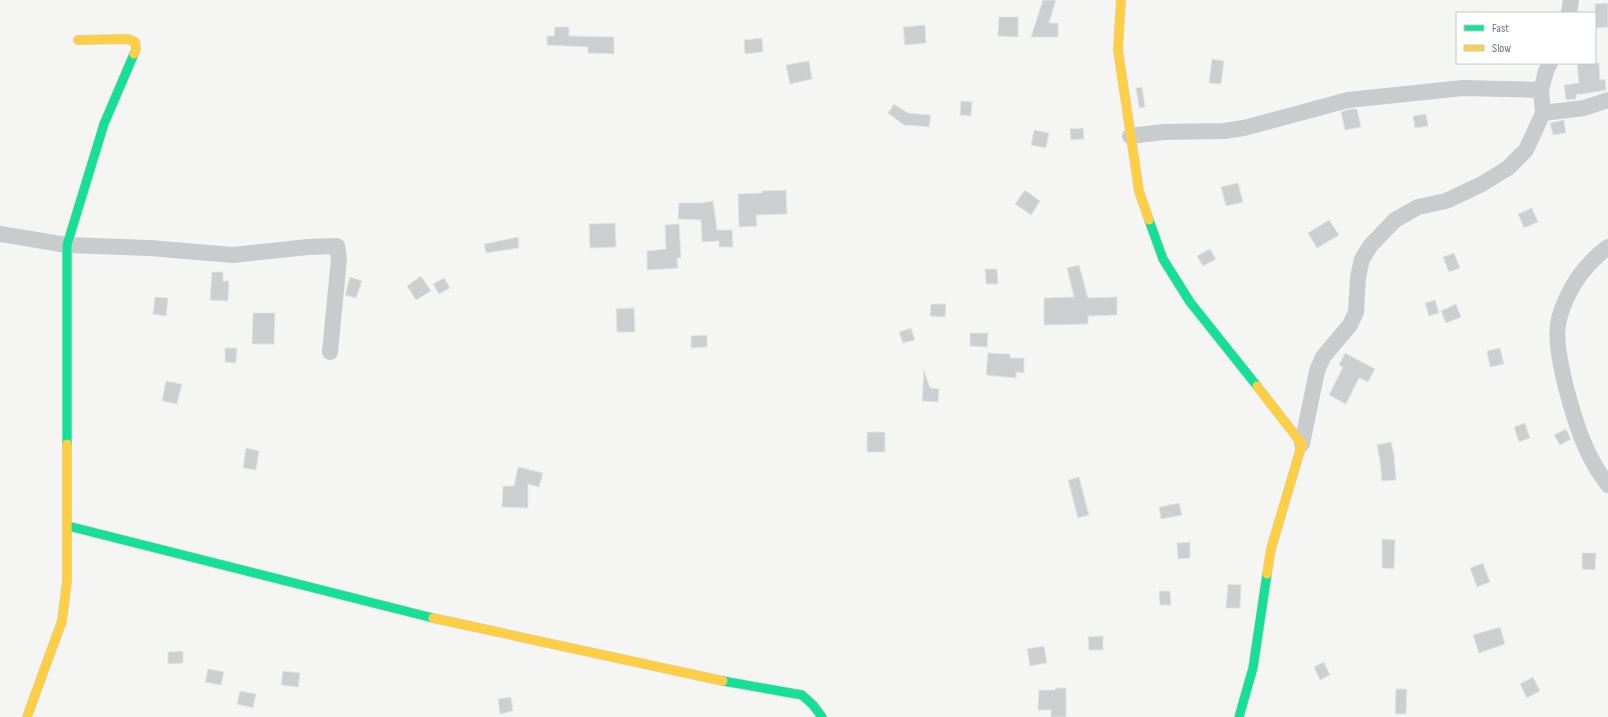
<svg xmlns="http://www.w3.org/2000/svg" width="1608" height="717" font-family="'Sofia Sans Condensed',sans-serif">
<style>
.building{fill:#cdcecf;stroke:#e4e4e4}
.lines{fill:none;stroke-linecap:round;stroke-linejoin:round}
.fast-casing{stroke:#d1d1d2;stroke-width:10}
.slow-casing{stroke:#d1d1d2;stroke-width:10}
.street{stroke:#cacbcd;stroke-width:16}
.fast{stroke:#16e098;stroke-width:9}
.slow{stroke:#ffcf43;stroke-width:9}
</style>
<rect width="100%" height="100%" fill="#f5f5f4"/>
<path class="building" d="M 1043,0 L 1056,0 L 1049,23 L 1058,23 L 1058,37 L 1031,37 Z
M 1608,3 L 1608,27 L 1595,28 L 1595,4 Z
M 999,17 L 1018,17 L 1018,37 L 998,36 Z
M 925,25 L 926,43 L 905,45 L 903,27 Z
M 555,27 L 569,27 L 569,36 L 614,37 L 614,54 L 588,53 L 588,47 L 547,45 L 547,36 L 554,36 Z
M 762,38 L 763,52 L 745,54 L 744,40 Z
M 1212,59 L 1224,61 L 1221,84 L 1209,83 Z
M 809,61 L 812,79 L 790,84 L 786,65 Z
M 1577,63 L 1599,63 L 1600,80 L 1605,79 L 1606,90 L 1576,95 L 1576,99 L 1566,100 L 1564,85 L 1579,83 Z
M 1142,87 L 1145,107 L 1139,108 L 1136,88 Z
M 961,101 L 972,102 L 971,116 L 960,115 Z
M 894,104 L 908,113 L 931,115 L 929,127 L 904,125 L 888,113 Z
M 1350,109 L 1357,109 L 1361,127 L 1345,130 L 1341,112 Z
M 1426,114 L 1428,126 L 1415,128 L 1413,116 Z
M 1564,120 L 1566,133 L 1553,135 L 1550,123 Z
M 1083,128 L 1084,139 L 1071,140 L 1070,129 Z
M 1034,130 L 1049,133 L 1046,148 L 1031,145 Z
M 1238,183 L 1243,202 L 1226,206 L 1221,187 Z
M 786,190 L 787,214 L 756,215 L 757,226 L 739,227 L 738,194 L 762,193 L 762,191 Z
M 1025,190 L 1040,201 L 1031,215 L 1015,204 Z
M 713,201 L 717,230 L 732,230 L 733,247 L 719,247 L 719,241 L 702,242 L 701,220 L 678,219 L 679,203 L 701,203 Z
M 1532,208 L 1538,222 L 1524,228 L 1518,214 Z
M 1329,220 L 1339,235 L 1317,248 L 1308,233 Z
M 615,223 L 616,247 L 590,248 L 589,224 Z
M 679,224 L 681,258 L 677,258 L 678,268 L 647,270 L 647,251 L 666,249 L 665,225 Z
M 518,237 L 519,248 L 486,253 L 484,244 Z
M 1210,249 L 1216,259 L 1203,266 L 1197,256 Z
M 1454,253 L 1460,268 L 1449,272 L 1443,257 Z
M 1079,265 L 1088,298 L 1117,297 L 1117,315 L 1088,316 L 1088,324 L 1044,325 L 1044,298 L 1074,297 L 1067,268 Z
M 985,269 L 997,269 L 998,284 L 986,284 Z
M 212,272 L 223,272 L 223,281 L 229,281 L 228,301 L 210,300 Z
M 421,276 L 431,291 L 416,300 L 407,286 Z
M 350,277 L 362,281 L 356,298 L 345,295 Z
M 444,278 L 450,288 L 439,294 L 433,284 Z
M 155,297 L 168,298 L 166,316 L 153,314 Z
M 1435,300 L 1439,313 L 1429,316 L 1425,303 Z
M 931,304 L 946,304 L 945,317 L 930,316 Z
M 1456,304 L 1461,317 L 1446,323 L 1441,311 Z
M 634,308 L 635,332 L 617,332 L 616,309 Z
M 253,313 L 275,313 L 274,344 L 252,344 Z
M 911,328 L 915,340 L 903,343 L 899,332 Z
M 970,333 L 988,333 L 987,347 L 970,346 Z
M 707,335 L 707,347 L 691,348 L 691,336 Z
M 225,348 L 237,348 L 236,363 L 225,362 Z
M 1500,348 L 1504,364 L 1490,367 L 1487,351 Z
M 988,353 L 1010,354 L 1010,358 L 1024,358 L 1024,373 L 1016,372 L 1016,378 L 986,375 Z
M 1345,353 L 1375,369 L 1368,382 L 1359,378 L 1346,404 L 1329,395 L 1343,367 L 1339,365 Z
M 924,370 L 930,388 L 939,389 L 938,402 L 922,401 Z
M 166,381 L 182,384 L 177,404 L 162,401 Z
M 1525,423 L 1530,438 L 1519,442 L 1514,427 Z
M 1566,429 L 1571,439 L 1560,445 L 1554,435 Z
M 867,432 L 885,432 L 885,452 L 867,452 Z
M 1391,442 L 1394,455 L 1396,480 L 1382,481 L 1380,461 L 1377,445 Z
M 246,448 L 259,451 L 256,470 L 243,468 Z
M 518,467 L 543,473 L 539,487 L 528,484 L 528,508 L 502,507 L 503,486 L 514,486 Z
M 1079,477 L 1089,515 L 1078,518 L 1068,480 Z
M 1179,503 L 1182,515 L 1161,519 L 1159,507 Z
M 1382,539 L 1395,540 L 1394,569 L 1382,568 Z
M 1190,542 L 1190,558 L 1178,559 L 1177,543 Z
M 1582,553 L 1596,553 L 1595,570 L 1582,569 Z
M 1483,563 L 1490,582 L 1477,587 L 1470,568 Z
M 1228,584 L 1241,585 L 1240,608 L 1226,608 Z
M 1159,591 L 1170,591 L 1171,605 L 1160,605 Z
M 1500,627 L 1505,644 L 1479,653 L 1473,635 Z
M 1103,636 L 1103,650 L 1089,650 L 1088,637 Z
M 1044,646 L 1047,663 L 1030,666 L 1027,649 Z
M 183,651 L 183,663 L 168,664 L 168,652 Z
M 1324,662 L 1330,675 L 1320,680 L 1314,667 Z
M 208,669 L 224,672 L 221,685 L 205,682 Z
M 283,671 L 300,673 L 298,687 L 281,685 Z
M 1533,677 L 1540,691 L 1527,698 L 1520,684 Z
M 1056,688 L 1066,688 L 1066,717 L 1051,717 L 1051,710 L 1038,710 L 1039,690 L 1055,690 Z
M 1396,689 L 1407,689 L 1406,714 L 1395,714 Z
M 240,691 L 256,694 L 253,708 L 237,704 Z
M 511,697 L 513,711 L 500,714 L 498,699 Z"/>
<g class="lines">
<g class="fast-casing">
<path id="fast" d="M 1149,220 L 1163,259 L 1190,302 L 1257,386
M 67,444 L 67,245 L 104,124 L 134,54
M 68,526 L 433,618
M 723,681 L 802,695 L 813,705 L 822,717
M 1239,717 L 1253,668 L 1267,574"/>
</g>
<g class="slow-casing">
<path id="slow" d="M 1121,0 L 1118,50 L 1139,191 L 1149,220
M 78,40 L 128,39 L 135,42 L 136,49 L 134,54
M 1257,386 L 1302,444 L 1271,549 L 1267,574
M 433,618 L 723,681
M 27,717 L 62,621 L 67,581 L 67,444"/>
</g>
<path class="street" d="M 1569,13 L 1571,0
M 1543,113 L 1584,108 L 1608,100
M 1130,136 L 1164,132 L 1224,131 L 1244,128 L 1348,100 L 1463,88 L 1541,90
M 0,234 L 67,245 L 150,248 L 233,255 L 308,247 L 337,246 L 339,259 L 330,352
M 1608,247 C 1584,265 1567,290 1559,319 C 1551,349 1577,434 1593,462 C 1597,470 1603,478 1608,485
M 1302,444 L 1317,371 L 1323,357 L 1350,325 L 1356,312 L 1358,277 L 1362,259 L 1371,245 L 1395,220 L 1418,207 L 1446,201 L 1482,184 L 1508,168 L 1526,150 L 1543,113 L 1541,90 L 1546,71 L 1550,63"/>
<use href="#fast" class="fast"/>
<use href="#slow" class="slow"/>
</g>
<rect x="1456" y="12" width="140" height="52" fill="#ffffff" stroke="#c2c7cd"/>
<rect x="1464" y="25" width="20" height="6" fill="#16e098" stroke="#c2c7cd"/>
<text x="1492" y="32" font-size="12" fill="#677382">Fast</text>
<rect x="1464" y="45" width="20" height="6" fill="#ffcf43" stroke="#c2c7cd"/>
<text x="1492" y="52" font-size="12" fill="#677382">Slow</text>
</svg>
